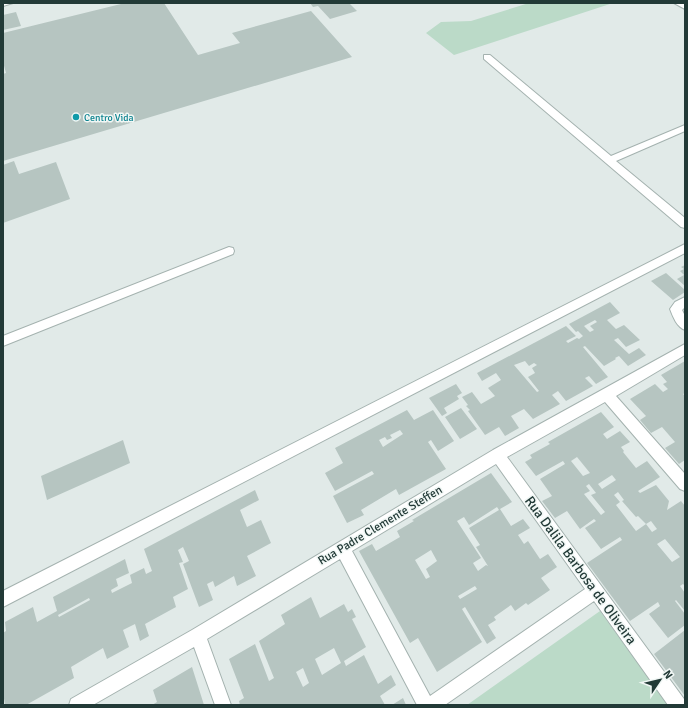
<svg xmlns="http://www.w3.org/2000/svg" width="688" height="708" font-family="Signika,sans-serif">
<style>
.green{fill:#bbdac8}
.building{fill:#b6c5c1;fill-rule:evenodd}
.lines{fill:none;stroke-linecap:round;stroke-linejoin:round}
.minor-casing{stroke:#a4b2af;stroke-width:2}
.minor{fill:#fff;fill-rule:evenodd}
.culture-dot{fill:#0f9aa8;stroke:#f1f7f5;stroke-width:1.5}
.labels{text-anchor:middle;stroke-width:3;stroke-linejoin:round;paint-order:stroke}
.far-culture-label{font-size:10px;fill:#0d838f;stroke:#f1f7f5;text-anchor:start}
.street-label{font-size:12px;fill:#223a37;stroke:#f1f7f5}
.near-street-label{font-size:14px;fill:#223a37;stroke:#f1f7f5}
</style>
<rect width="100%" height="100%" fill="#e1eae8"/>
<path class="green" d="M 529,3 L 613,3 L 454,55 L 426,33 L 441,22 L 471,21 Z
M 600,611 L 668,705 L 467,705 Z"/>
<path class="building" d="M 125,3 L 164,3 L 198,55 L 240,43 L 232,33 L 311,11 L 352,57 L 3,161 L 3,74 L 6,73 L 3,62 L 3,33 Z
M 310,3 L 349,3 L 357,11 L 330,19 L 318,6 L 313,7 Z
M 16,12 L 21,26 L 3,30 L 3,15 Z
M 14,161 L 19,174 L 56,162 L 70,199 L 3,223 L 3,165 Z
M 685,265 L 685,286 L 677,279 L 684,275 L 680,271 L 684,269 L 681,267 Z
M 666,273 L 685,290 L 685,292 L 673,300 L 651,281 Z
M 610,302 L 620,313 L 607,320 L 616,329 L 624,325 L 640,340 L 626,347 L 618,338 L 614,340 L 629,354 L 639,348 L 646,355 L 628,366 L 619,356 L 615,358 L 616,359 L 604,366 L 585,346 L 583,347 L 608,377 L 596,384 L 589,376 L 585,378 L 593,386 L 566,401 L 558,391 L 552,395 L 560,404 L 533,419 L 524,409 L 511,416 L 519,428 L 505,436 L 499,427 L 485,435 L 468,411 L 470,410 L 466,406 L 468,405 L 462,397 L 472,392 L 481,404 L 495,396 L 488,388 L 501,380 L 496,373 L 482,381 L 477,373 L 566,326 L 576,336 L 566,341 L 568,343 L 577,338 L 579,339 L 583,336 L 578,331 L 576,332 L 569,324 ZM 595,320 L 597,322 L 590,326 L 594,330 L 590,332 L 584,326 ZM 525,361 L 529,366 L 534,363 L 537,365 L 532,368 L 535,373 L 528,377 L 539,391 L 537,392 L 514,365 Z
M 685,361 L 685,393 L 683,394 L 685,396 L 685,460 L 679,464 L 665,448 L 675,442 L 662,427 L 651,433 L 640,420 L 646,416 L 630,399 L 655,384 L 663,392 L 668,389 L 663,384 L 667,382 L 661,375 Z
M 456,384 L 462,393 L 457,396 L 459,399 L 444,408 L 447,413 L 442,416 L 429,398 Z
M 461,408 L 477,429 L 460,439 L 445,417 Z
M 407,410 L 414,420 L 433,410 L 454,441 L 438,451 L 431,440 L 428,442 L 446,469 L 399,495 L 396,489 L 361,510 L 364,515 L 347,523 L 333,496 L 374,474 L 372,471 L 335,491 L 325,473 L 343,463 L 335,448 ZM 400,430 L 403,434 L 383,447 L 379,440 L 385,437 L 387,440 L 392,438 L 390,435 Z
M 601,412 L 614,427 L 603,434 L 607,439 L 620,431 L 630,442 L 621,447 L 624,451 L 623,452 L 636,468 L 647,461 L 660,477 L 638,491 L 640,493 L 656,485 L 669,501 L 667,510 L 681,501 L 685,506 L 685,586 L 683,584 L 680,586 L 685,593 L 685,611 L 676,600 L 675,601 L 685,614 L 685,625 L 668,638 L 649,614 L 660,606 L 658,602 L 630,621 L 587,563 L 622,540 L 620,537 L 601,549 L 585,528 L 596,521 L 594,519 L 580,529 L 567,511 L 555,518 L 542,501 L 552,496 L 540,479 L 565,464 L 563,461 L 536,476 L 525,462 L 532,458 L 530,455 L 550,444 L 548,442 ZM 577,457 L 590,473 L 583,476 L 571,461 ZM 612,475 L 616,480 L 602,489 L 598,484 ZM 589,484 L 596,493 L 591,495 L 605,512 L 601,515 L 584,494 L 590,491 L 586,486 ZM 618,492 L 624,500 L 622,501 L 636,517 L 638,516 L 646,524 L 651,521 L 657,529 L 652,532 L 646,524 L 636,531 L 616,505 L 620,502 L 614,495 ZM 665,539 L 680,557 L 672,562 L 657,544 Z
M 123,440 L 130,463 L 47,500 L 41,476 Z
M 491,473 L 512,502 L 500,509 L 511,526 L 523,519 L 530,528 L 518,535 L 524,544 L 528,541 L 540,559 L 548,554 L 557,567 L 541,578 L 550,590 L 528,605 L 526,603 L 515,611 L 511,605 L 494,617 L 496,620 L 488,625 L 496,638 L 487,644 L 465,607 L 462,609 L 482,642 L 437,672 L 418,638 L 410,643 L 359,551 L 372,544 L 376,551 L 400,537 L 397,531 L 414,521 L 412,520 ZM 497,507 L 499,510 L 469,528 L 480,545 L 476,547 L 488,566 L 486,565 L 478,571 L 473,563 L 481,558 L 457,521 L 464,517 L 469,525 ZM 431,550 L 437,561 L 426,569 L 430,577 L 426,579 L 415,560 ZM 475,586 L 477,589 L 460,599 L 458,596 Z
M 255,490 L 259,500 L 240,510 L 247,527 L 261,520 L 271,543 L 247,556 L 256,576 L 237,586 L 234,576 L 215,587 L 213,581 L 207,584 L 213,600 L 199,607 L 183,564 L 189,561 L 183,547 L 178,550 L 183,562 L 179,563 L 188,589 L 173,597 L 176,607 L 145,624 L 149,636 L 140,641 L 135,624 L 123,630 L 129,647 L 107,659 L 103,648 L 71,667 L 74,678 L 26,705 L 5,705 L 3,692 L 3,633 L 6,631 L 5,622 L 33,607 L 37,622 L 57,611 L 53,597 L 125,559 L 129,573 L 116,579 L 118,586 L 111,590 L 112,593 L 132,583 L 130,575 L 144,568 L 146,574 L 152,571 L 144,549 ZM 89,598 L 90,600 L 59,617 L 58,615 Z
M 311,597 L 320,618 L 344,604 L 348,612 L 352,609 L 356,617 L 352,619 L 366,647 L 344,661 L 346,666 L 364,655 L 378,684 L 391,675 L 396,685 L 380,696 L 385,705 L 240,705 L 239,701 L 244,698 L 229,659 L 255,644 L 269,681 L 274,678 L 259,641 L 285,624 L 281,615 ZM 334,648 L 341,663 L 322,675 L 315,659 ZM 303,668 L 309,683 L 303,687 L 296,672 Z
M 685,630 L 685,696 L 654,654 Z
M 192,667 L 204,705 L 152,705 L 157,702 L 153,690 Z
M 403,698 L 406,705 L 392,705 Z"/>
<g class="lines">
<g class="minor-casing">
<path id="minor" d="M 3,3 L 13,3 L 3,6 Z
M 674,3 L 685,4 L 685,9 Z
M 484,55 L 490,55 L 611,156 L 685,125 L 685,131 L 616,161 L 685,218 L 685,228 L 681,227 L 484,59 Z
M 685,244 L 685,253 L 3,607 L 3,591 Z
M 229,247 L 233,248 L 234,251 L 233,254 L 3,346 L 3,336 Z
M 685,297 L 685,307 L 682,310 L 685,316 L 685,330 C 677,327 673,317 670,309 L 675,302 Z
M 685,344 L 685,355 L 616,396 L 685,474 L 685,491 L 680,489 L 605,402 L 507,457 L 684,699 L 685,705 L 668,705 L 594,601 L 445,705 L 417,705 L 340,559 L 207,639 L 231,705 L 215,705 L 194,647 L 93,705 L 69,705 L 71,699 L 192,630 L 493,450 ZM 496,464 L 585,589 L 430,696 L 352,551 Z"/>
</g>
<use href="#minor" class="minor"/>
</g>
<circle class="culture-dot" cx="76" cy="117" r="4"/>
<g class="labels">
<g class="far-culture-label">
<text x="84" y="121">Centro Vida</text>
</g>
<g class="street-label">
<text transform="translate(380 525) rotate(-31)" y="4">Rua Padre Clemente Steffen</text>
</g>
<g class="near-street-label">
<text transform="translate(581 570) rotate(54)" y="5">Rua Dalila Barbosa de Oliveira</text>
</g>
</g>
<rect width="688" height="708" fill="none" stroke="#223a37" stroke-width="8"/>
<g transform="translate(660 680) rotate(55)" stroke="#f1f7f5" stroke-width="3" paint-order="stroke">
<path d="M0-3L7 15L0 10L-7 15Z" fill="#223a37"/>
<text y="-6" font-size="11" font-weight="bold" text-anchor="middle" fill="#223a37">N</text>
</g>
</svg>
